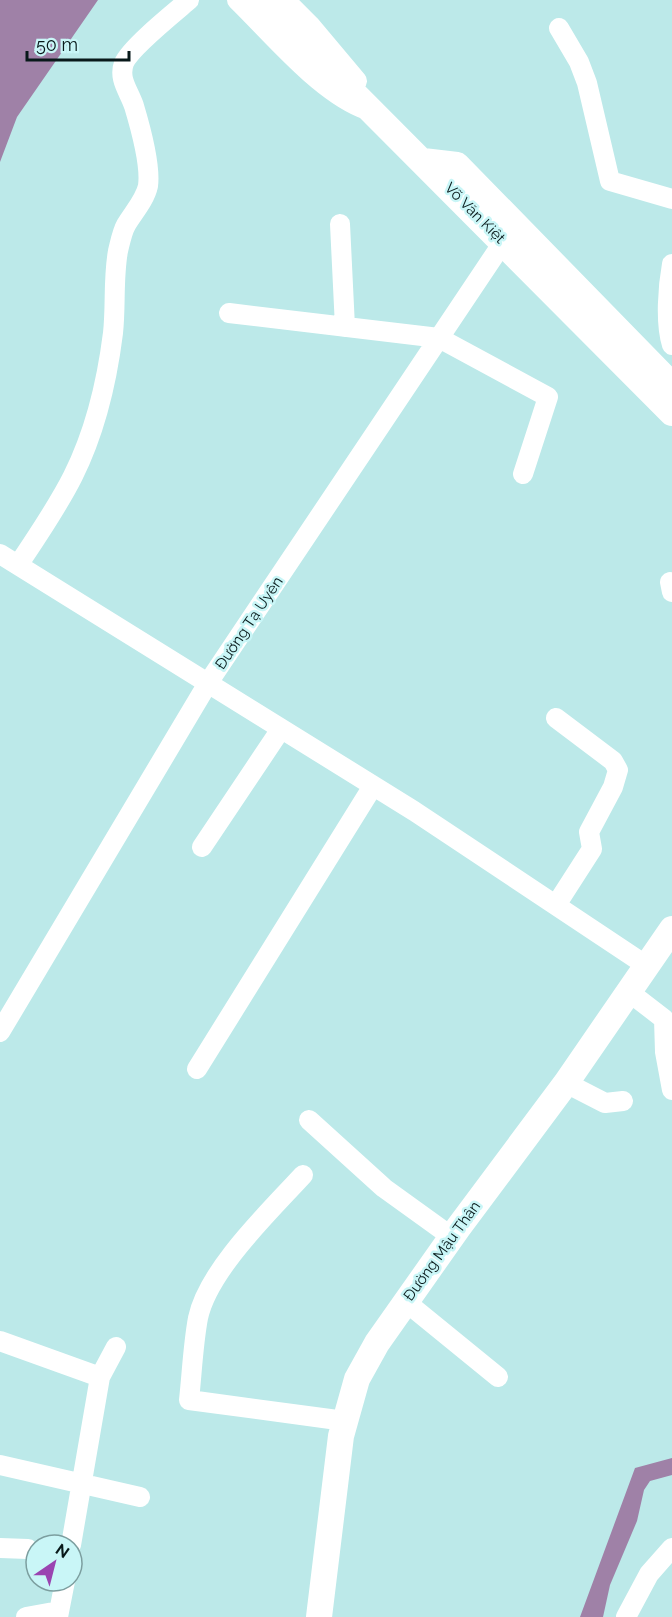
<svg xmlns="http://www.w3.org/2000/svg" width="672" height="1617" font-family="Raleway,sans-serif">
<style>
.water{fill:#9f81a7}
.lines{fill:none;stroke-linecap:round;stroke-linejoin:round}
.minor{stroke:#fff;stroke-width:20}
.major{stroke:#fff;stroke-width:26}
.labels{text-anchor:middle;stroke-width:5;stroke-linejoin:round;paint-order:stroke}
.street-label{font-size:15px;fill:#08191a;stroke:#c9f6f7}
</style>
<rect width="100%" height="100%" fill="#bce9e9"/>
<path class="water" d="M 0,0 L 98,0 L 17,117 L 0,162 Z
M 672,1458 L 672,1475 L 650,1481 L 644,1490 L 637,1521 L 610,1585 L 603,1617 L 580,1617 L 635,1468 Z"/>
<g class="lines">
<path class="minor" d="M 237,0 C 272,34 317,89 362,108
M 285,0 L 310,25 L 357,81
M 559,28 L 579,62 L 587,83 L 610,181 L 672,199
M 340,224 L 345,327
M 672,264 C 668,286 665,323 672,345
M 229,313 L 439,338 L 548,397 L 523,474
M 0,554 L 414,811 L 647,966
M 18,565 C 37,537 58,506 73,476 C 95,432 107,381 113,333 C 116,306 113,278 118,251 C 120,243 122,232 126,225 C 133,213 145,200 148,186 C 151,164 140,126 134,106 C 129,91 118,79 124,63 C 130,48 175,12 189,0
M 670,582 L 672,592
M 202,847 L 281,729
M 556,905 L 592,849 L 589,832 L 613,787 L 618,770 L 613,761 L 556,718
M 629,992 L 664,1019 L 665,1052 L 672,1090
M 0,1032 L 208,683 L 510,232
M 197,1069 L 373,786
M 566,1083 L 605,1103 L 623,1101
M 309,1120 L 384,1188 L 452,1237
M 303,1175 C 270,1211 208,1270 198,1318 C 193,1345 192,1373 189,1400 L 345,1421
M 406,1302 L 498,1377
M 0,1341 L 100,1377 L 71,1545
M 100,1377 L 116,1347
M 0,1465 L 140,1497
M 0,1548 L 28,1549
M 26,1617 L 59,1611
M 58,1617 L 65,1581
M 626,1617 L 649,1574 L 672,1548"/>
<path class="major" d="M 261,0 L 672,413
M 423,161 L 457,165 L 672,385
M 319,1617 L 341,1436 L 357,1379 L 377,1343 L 458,1228 L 566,1083 L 672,929"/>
</g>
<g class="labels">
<g class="street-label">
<text transform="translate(475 213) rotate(45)" y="5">Võ Văn Kiệt</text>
<text transform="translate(249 623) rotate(-56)" y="5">Đường Tạ Uyên</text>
<text transform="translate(442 1251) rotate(-54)" y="5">Đường Mậu Thân</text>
</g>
</g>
<g transform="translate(54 1563) rotate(35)"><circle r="28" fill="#c9f6f7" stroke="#7c9e9f" stroke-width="1.5"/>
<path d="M0-4.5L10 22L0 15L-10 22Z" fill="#9a44b1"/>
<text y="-9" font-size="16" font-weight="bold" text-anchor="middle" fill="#08191a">N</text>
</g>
<path d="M27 51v9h102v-9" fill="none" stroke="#08191a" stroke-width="3"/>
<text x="36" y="51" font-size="18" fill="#08191a" stroke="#c9f6f7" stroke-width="4.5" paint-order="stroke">50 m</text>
</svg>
